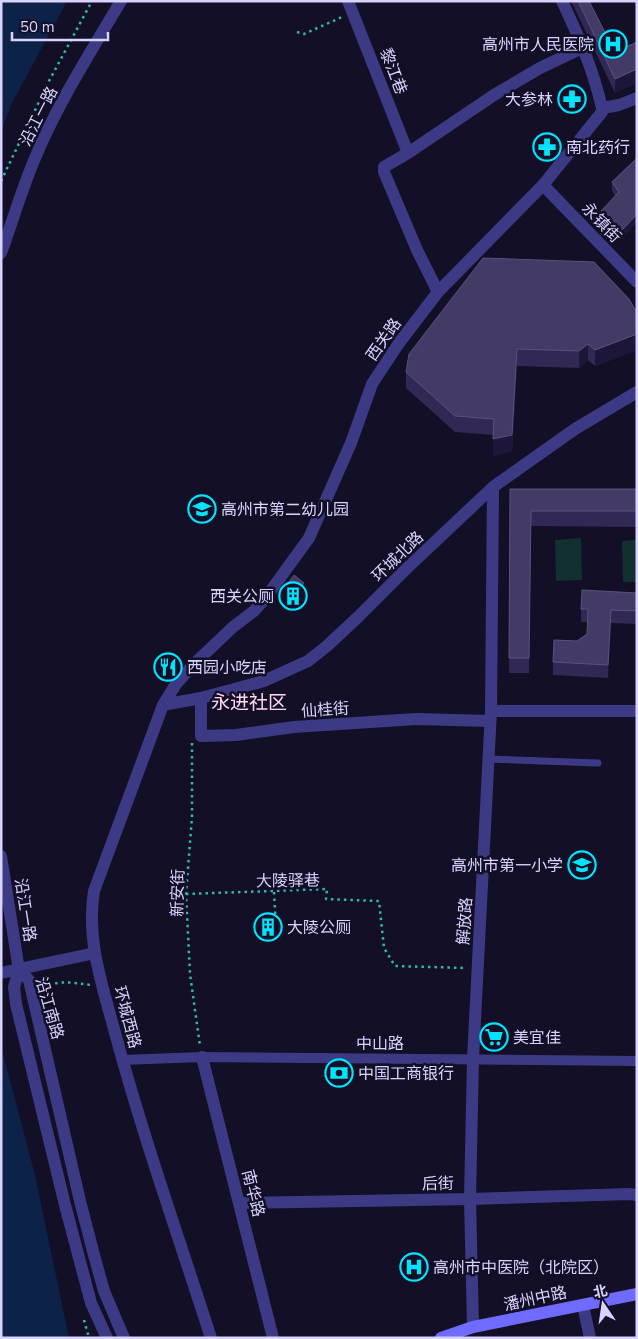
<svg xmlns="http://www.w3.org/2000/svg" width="638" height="1339" font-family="'Nunito Sans','Noto Sans SC',sans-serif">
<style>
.green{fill:#12302f}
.water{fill:#0c2248}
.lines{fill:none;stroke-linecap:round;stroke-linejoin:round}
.path{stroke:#2fb8b0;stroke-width:2.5;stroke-dasharray:2.5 4;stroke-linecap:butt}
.service{stroke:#3d3a85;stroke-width:7}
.pedestrian{stroke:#3d3a85;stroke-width:10}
.minor{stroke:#3d3a85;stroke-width:12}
.tertiary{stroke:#3d3a85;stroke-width:12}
.secondary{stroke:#6f6bff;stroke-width:12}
.wall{fill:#312854}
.shaded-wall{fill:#1d163a}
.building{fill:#433a66;stroke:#5a527e}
.labels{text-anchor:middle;stroke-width:5;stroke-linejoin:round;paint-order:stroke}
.poi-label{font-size:16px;fill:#d9d4ff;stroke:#130f26;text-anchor:start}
.street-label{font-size:16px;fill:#d9d4ff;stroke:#130f26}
.quarter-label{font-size:19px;fill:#ffd6f0;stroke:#130f26}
</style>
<rect width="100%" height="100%" fill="#130f26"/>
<path class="green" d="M 581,538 L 582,580 L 556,581 L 555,540 Z
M 637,540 L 637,582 L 623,582 L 622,541 Z"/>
<path class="water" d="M 1,1 L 67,1 L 12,103 L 1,132 Z
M 1,1046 L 35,1175 L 69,1338 L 1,1338 Z"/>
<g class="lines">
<path class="path" d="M 297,32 L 304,34 L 342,17
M 1,181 L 49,81 L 92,1
M 192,743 L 192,817 L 186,894 L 190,974 L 200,1046
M 274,892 L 276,927
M 186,894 L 327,889 L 326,899 L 379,901 L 384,948 L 395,966 L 466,968
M 43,988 C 59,979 73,983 91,985
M 84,1320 L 89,1338"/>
<path class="service" d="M 489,759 L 598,763"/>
<path class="pedestrian" d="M 122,1060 L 202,1057 L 637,1061"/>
<path class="minor" d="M 348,1 L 408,153
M 602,108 L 619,105 L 637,98
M 543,185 L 637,282
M 438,292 L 417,250 L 384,172 L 384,167 L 408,153 L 494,95 L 540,68 L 584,47
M 201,698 L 201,736 L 236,735 L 294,727 L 416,719 L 490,721
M 491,711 L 637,711
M 202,1057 L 273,1338
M 240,1203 L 470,1199 L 630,1194 L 637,1195"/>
<path class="tertiary" d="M 1,253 C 12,223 21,192 33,163 C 56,106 90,53 121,1
M 163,705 L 201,698 L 264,681 L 308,661 L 327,646 L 358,617 L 404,571 L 493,487 L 575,429 L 637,392
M 1,856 L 19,970 L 14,987 L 16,1004 L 65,1205 L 91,1303 L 107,1338
M 19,970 L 29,980 L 80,1201 L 94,1255 L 104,1291 L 124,1338
M 1,973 L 95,953
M 583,1305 L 590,1338
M 473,1327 L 470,1199 L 473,1059 L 491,711 L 493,487
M 211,1338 C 178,1235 142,1134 114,1029 C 102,984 86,939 94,891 L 163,705 L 176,684 L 195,663 L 233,627 L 254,611 L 264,600 L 309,538 L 351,443 L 372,384 L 399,343 L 438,292 L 543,185 L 602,112 L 602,108 C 593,69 579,37 562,1"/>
<path class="secondary" d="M 441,1338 L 473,1327 L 637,1294"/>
</g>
<path class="wall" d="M 571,1 L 589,1 L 615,52 L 637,42 L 637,83 L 615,93 Z
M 637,158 L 637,222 L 622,239 L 601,220 L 601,211 L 615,196 L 612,191 L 612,182 Z
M 637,313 L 637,350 L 595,366 L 588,360 L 579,368 L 517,366 L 512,451 L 493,456 L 493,435 L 455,432 L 406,388 L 406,372 Z
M 510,489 L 637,489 L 637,527 L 531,526 L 529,673 L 509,673 Z
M 304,591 L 290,611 L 279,603 L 279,595 Z
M 637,593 L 637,624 L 611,623 L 608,678 L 553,675 L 553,662 L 587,634 L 587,622 L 581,622 L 581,609 Z"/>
<path class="shaded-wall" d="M 637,69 L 637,83 L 615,93 L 615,79 Z
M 637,214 L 637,222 L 622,239 L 622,230 Z
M 637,334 L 637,350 L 595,366 L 595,350 Z
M 588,344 L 588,360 L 579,368 L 579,351 Z
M 517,349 L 517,366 L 512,451 L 493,456 L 493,439 Z
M 304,583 L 304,591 L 290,611 L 290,602 Z
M 611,610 L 611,623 L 608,678 L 608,665 Z"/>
<path class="building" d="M 578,1 L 589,1 L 615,52 L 637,42 L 637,69 L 615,79 Z
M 637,158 L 637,214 L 622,230 L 601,211 L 619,192 L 612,182 Z
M 483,258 L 594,262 L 629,299 L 637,313 L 637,334 L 595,350 L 588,344 L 579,351 L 517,349 L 512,435 L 493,439 L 494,419 L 455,416 L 406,372 L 409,354 Z
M 510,489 L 637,489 L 637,511 L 531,511 L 529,658 L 509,658 Z
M 294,575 L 304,583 L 290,602 L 279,595 Z
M 582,590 L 637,593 L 637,611 L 611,610 L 608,665 L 553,662 L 554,640 L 577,641 L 587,634 L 588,609 L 581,609 Z"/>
<defs>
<g id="hospital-ring" transform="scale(1.4375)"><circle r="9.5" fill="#130f26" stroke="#00e5ff" stroke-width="1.5"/><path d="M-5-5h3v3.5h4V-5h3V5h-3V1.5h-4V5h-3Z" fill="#00e5ff"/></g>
<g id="pharmacy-ring" transform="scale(1.4375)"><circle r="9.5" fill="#130f26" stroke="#00e5ff" stroke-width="1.5"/><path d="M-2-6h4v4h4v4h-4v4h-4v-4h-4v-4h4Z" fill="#00e5ff"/></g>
<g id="school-ring" transform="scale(1.4375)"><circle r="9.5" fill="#130f26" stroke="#00e5ff" stroke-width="1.5"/><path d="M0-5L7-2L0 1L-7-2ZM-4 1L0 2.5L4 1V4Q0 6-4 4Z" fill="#00e5ff"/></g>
<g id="building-ring" transform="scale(1.4375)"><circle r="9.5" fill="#130f26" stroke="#00e5ff" stroke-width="1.5"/><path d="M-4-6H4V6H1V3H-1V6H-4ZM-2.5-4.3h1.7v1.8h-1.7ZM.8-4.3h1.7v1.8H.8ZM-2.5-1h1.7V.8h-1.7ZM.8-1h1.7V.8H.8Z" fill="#00e5ff"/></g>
<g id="restaurant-ring" transform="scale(1.4375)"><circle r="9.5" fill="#130f26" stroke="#00e5ff" stroke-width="1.5"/><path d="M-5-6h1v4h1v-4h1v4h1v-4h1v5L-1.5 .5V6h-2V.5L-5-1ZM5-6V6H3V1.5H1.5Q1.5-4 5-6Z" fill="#00e5ff"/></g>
<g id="supermarket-ring" transform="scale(1.4375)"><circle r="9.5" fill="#130f26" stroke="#00e5ff" stroke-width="1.5"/><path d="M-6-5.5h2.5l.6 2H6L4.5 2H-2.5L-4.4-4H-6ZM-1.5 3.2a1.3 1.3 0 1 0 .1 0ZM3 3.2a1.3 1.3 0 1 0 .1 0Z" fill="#00e5ff"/></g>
<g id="bank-ring" transform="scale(1.4375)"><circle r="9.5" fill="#130f26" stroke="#00e5ff" stroke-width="1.5"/><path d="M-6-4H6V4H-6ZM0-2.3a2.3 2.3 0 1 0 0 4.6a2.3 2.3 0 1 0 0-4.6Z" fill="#00e5ff"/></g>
</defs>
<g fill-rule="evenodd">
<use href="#hospital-ring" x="613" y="44"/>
<use href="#pharmacy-ring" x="572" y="99"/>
<use href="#pharmacy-ring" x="547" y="147"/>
<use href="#school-ring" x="202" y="509"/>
<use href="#building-ring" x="293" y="596"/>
<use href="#restaurant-ring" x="168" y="667"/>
<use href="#school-ring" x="582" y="865"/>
<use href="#building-ring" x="268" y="927"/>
<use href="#supermarket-ring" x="494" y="1037"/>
<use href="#bank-ring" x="339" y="1073"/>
<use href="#hospital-ring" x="414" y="1267"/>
</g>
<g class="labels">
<g class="poi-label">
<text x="594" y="50" text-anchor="end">高州市人民医院</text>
<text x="553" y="105" text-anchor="end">大参林</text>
<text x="566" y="153">南北药行</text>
<text x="221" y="515">高州市第二幼儿园</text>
<text x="274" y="602" text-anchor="end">西关公厕</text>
<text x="187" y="673">西园小吃店</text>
<text x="563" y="871" text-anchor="end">高州市第一小学</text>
<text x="287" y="933">大陵公厕</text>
<text x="513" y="1043">美宜佳</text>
<text x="358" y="1079">中国工商银行</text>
<text x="433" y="1273">高州市中医院（北院区）</text>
</g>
<g class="street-label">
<text transform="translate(394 71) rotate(69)" y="6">黎江巷</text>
<text transform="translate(38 116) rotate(-63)" y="6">沿江一路</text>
<text transform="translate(602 222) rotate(46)" y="6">永镇街</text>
<text transform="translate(383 339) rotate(-55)" y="6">西关路</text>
<text transform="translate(397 556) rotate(-44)" y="6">环城北路</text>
<text transform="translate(325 709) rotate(-4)" y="6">仙桂街</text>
<text transform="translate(288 880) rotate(-1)" y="6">大陵驿巷</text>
<text transform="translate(177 893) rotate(-89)" y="6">新安街</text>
<text transform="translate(26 910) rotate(81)" y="6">沿江一路</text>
<text transform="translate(464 921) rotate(-86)" y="6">解放路</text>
<text transform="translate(50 1008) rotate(74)" y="6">沿江南路</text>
<text transform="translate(128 1017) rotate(75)" y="6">环城西路</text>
<text x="380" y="1049">中山路</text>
<text transform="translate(438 1183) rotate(-1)" y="6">后街</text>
<text transform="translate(254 1193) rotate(76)" y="6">南华路</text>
<text transform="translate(535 1298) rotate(-12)" y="6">潘州中路</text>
</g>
<g class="quarter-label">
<text x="249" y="709">永进社区</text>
</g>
</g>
<rect width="638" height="1339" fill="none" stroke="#d9d4ff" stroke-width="5"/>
<g transform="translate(603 1304) rotate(347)" stroke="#130f26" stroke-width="4" paint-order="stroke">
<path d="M0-4L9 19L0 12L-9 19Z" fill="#d9d4ff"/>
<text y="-8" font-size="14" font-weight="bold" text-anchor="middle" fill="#d9d4ff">北</text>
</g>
<path d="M12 32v8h96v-8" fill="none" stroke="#d9d4ff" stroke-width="2.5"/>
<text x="20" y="32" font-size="15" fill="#d9d4ff" stroke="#130f26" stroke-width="4" paint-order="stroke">50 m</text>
</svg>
